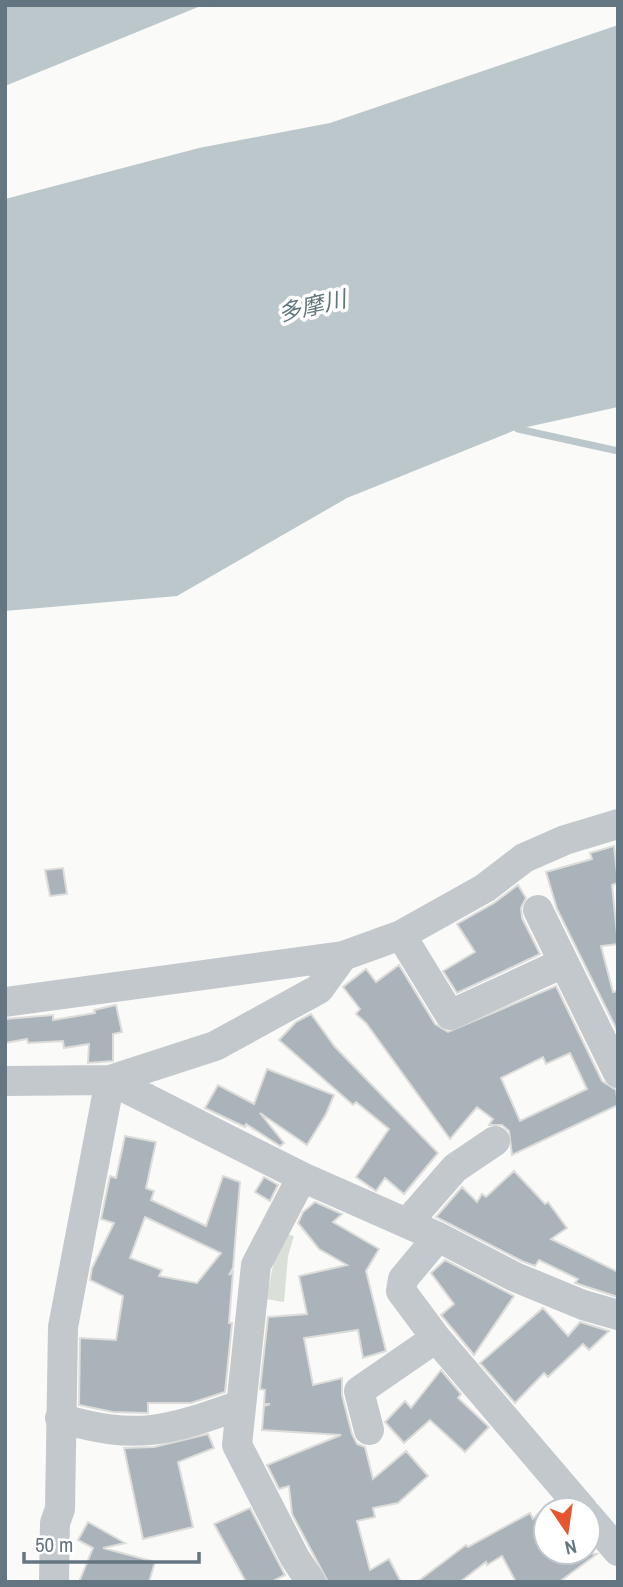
<svg xmlns="http://www.w3.org/2000/svg" width="623" height="1587" font-family="'Archivo Narrow','Noto Sans JP',sans-serif">
<style>
.green{fill:#dadfd7}
.water{fill:#bbc7cb}
.lines{fill:none;stroke-linecap:round;stroke-linejoin:round}
.stream{stroke:#bbc7cb;stroke-width:7}
.building{fill:#aab3b9;stroke:#dcdcda;stroke-width:2;fill-rule:evenodd}
.minor{stroke:#c3c8cc;stroke-width:30}
.labels{text-anchor:middle;stroke-width:7;stroke-linejoin:round;paint-order:stroke}
.water-label{font-size:23px;font-style:italic;fill:#60757c;stroke:#fff}
</style>
<rect width="100%" height="100%" fill="#fafaf8"/>
<path class="green" d="M 280,1232 L 294,1236 L 288,1256 L 284,1302 L 266,1299 Z"/>
<path class="water" d="M 5,5 L 203,5 L 5,86 Z
M 618,25 L 618,407 L 518,429 L 347,498 L 177,596 L 5,611 L 5,199 L 199,148 L 330,123 Z"/>
<g class="lines">
<path class="stream" d="M 518,429 L 618,451"/>
</g>
<path class="building" d="M 614,846 L 618,883 L 612,885 L 618,944 L 601,946 L 613,992 L 618,991 L 617,1030 L 557,909 L 546,872 L 592,859 L 590,853 Z
M 63,868 L 67,894 L 50,896 L 45,870 Z
M 518,885 L 526,898 L 521,908 L 522,918 L 540,954 L 457,993 L 443,971 L 475,952 L 457,924 L 494,903 Z
M 399,965 L 435,1024 L 448,1032 L 556,986 L 602,1081 L 616,1090 L 618,1105 L 512,1155 L 509,1131 L 502,1125 L 489,1125 L 493,1119 L 477,1107 L 450,1139 L 366,1023 L 356,1014 L 360,1009 L 343,987 L 366,969 L 376,982 ZM 570,1053 L 587,1089 L 520,1121 L 501,1078 L 543,1057 L 546,1064 Z
M 116,1005 L 122,1032 L 113,1034 L 113,1061 L 88,1063 L 89,1044 L 64,1048 L 63,1041 L 28,1043 L 27,1039 L 5,1043 L 5,1019 L 53,1015 L 53,1020 L 95,1013 L 94,1010 Z
M 311,1014 L 335,1047 L 438,1153 L 404,1194 L 385,1178 L 376,1191 L 356,1177 L 389,1129 L 356,1102 L 353,1105 L 279,1040 L 296,1022 Z
M 267,1069 L 334,1095 L 326,1114 L 307,1145 L 260,1113 L 284,1143 L 280,1146 L 246,1124 L 245,1127 L 205,1108 L 218,1085 L 254,1104 Z
M 125,1136 L 156,1142 L 146,1188 L 154,1191 L 151,1200 L 206,1226 L 223,1176 L 240,1182 L 233,1268 L 229,1275 L 233,1272 L 229,1323 L 232,1323 L 225,1392 L 191,1403 L 148,1403 L 148,1413 L 113,1412 L 79,1405 L 80,1338 L 116,1340 L 123,1296 L 90,1280 L 92,1268 L 114,1223 L 101,1219 L 110,1176 L 116,1178 ZM 145,1217 L 221,1253 L 197,1283 L 159,1276 L 162,1270 L 130,1258 Z
M 514,1171 L 545,1204 L 548,1202 L 567,1228 L 551,1239 L 618,1272 L 618,1297 L 575,1283 L 578,1279 L 539,1260 L 535,1266 L 522,1261 L 436,1217 L 462,1187 L 477,1202 L 482,1194 L 486,1197 Z
M 264,1177 L 278,1185 L 270,1201 L 255,1192 Z
M 315,1202 L 342,1214 L 333,1222 L 379,1249 L 366,1271 L 386,1351 L 363,1358 L 358,1330 L 304,1338 L 313,1385 L 342,1378 L 342,1395 L 352,1434 L 357,1444 L 365,1447 L 373,1479 L 406,1451 L 428,1476 L 398,1503 L 373,1508 L 375,1517 L 357,1521 L 370,1570 L 389,1559 L 401,1582 L 328,1582 L 292,1514 L 289,1486 L 279,1489 L 267,1465 L 341,1435 L 262,1430 L 264,1406 L 270,1404 L 264,1404 L 265,1390 L 260,1389 L 268,1317 L 307,1314 L 299,1276 L 347,1265 L 319,1249 L 298,1223 L 303,1212 Z
M 445,1260 L 514,1296 L 474,1355 L 441,1315 L 454,1304 L 431,1273 Z
M 543,1308 L 568,1336 L 580,1322 L 609,1331 L 589,1350 L 583,1344 L 548,1377 L 544,1373 L 515,1403 L 480,1363 Z
M 441,1370 L 461,1394 L 458,1398 L 489,1427 L 465,1452 L 430,1420 L 404,1443 L 385,1422 L 405,1401 L 411,1408 Z
M 208,1434 L 214,1448 L 178,1462 L 193,1527 L 143,1539 L 124,1448 L 154,1447 Z
M 546,1506 L 546,1552 L 597,1554 L 559,1582 L 516,1582 L 502,1556 L 487,1565 L 486,1562 L 460,1582 L 417,1582 L 466,1545 L 468,1547 L 530,1513 L 533,1519 Z
M 250,1508 L 285,1575 L 271,1582 L 246,1582 L 214,1524 Z
M 88,1522 L 125,1543 L 103,1548 L 155,1562 L 149,1582 L 79,1582 L 93,1548 L 78,1540 Z"/>
<g class="lines">
<path class="minor" d="M 538,910 L 618,1073
M 401,935 L 450,1015 L 563,963
M 5,1002 L 343,956 L 401,935 L 485,888 L 524,858 L 565,840 L 618,824
M 110,1080 L 302,1177 L 438,1237 L 515,1277 L 583,1305 L 618,1315
M 5,1081 L 110,1080 L 215,1046 L 319,989 L 343,956
M 302,1177 L 256,1265 L 237,1445 L 295,1558 L 311,1582
M 407,1223 L 455,1168 L 495,1141
M 438,1237 L 403,1279 L 401,1291 L 436,1338 L 583,1510
M 60,1418 C 137,1441 167,1431 241,1405
M 369,1430 L 359,1391 L 436,1338
M 588,1516 L 618,1551
M 54,1582 L 55,1523 L 60,1509 L 63,1327 L 110,1080"/>
</g>
<g class="labels">
<g class="water-label">
<text transform="translate(312 306) rotate(-13)" y="8">多摩川</text>
</g>
</g>
<rect width="623" height="1587" fill="none" stroke="#657683" stroke-width="14"/>
<g transform="translate(567 1531) rotate(167)"><circle r="33" fill="#ffffff" stroke="#c1c8cd" stroke-width="2"/>
<path d="M0-5L12 26L0 18L-12 26Z" fill="#e4572e"/>
<text y="-10" font-size="19" font-weight="bold" text-anchor="middle" fill="#657683">N</text>
</g>
<path d="M24 1552v10h175v-10" fill="none" stroke="#657683" stroke-width="3.5"/>
<text x="35" y="1552" font-size="21" fill="#657683" stroke="#ffffff" stroke-width="5" paint-order="stroke">50 m</text>
</svg>
